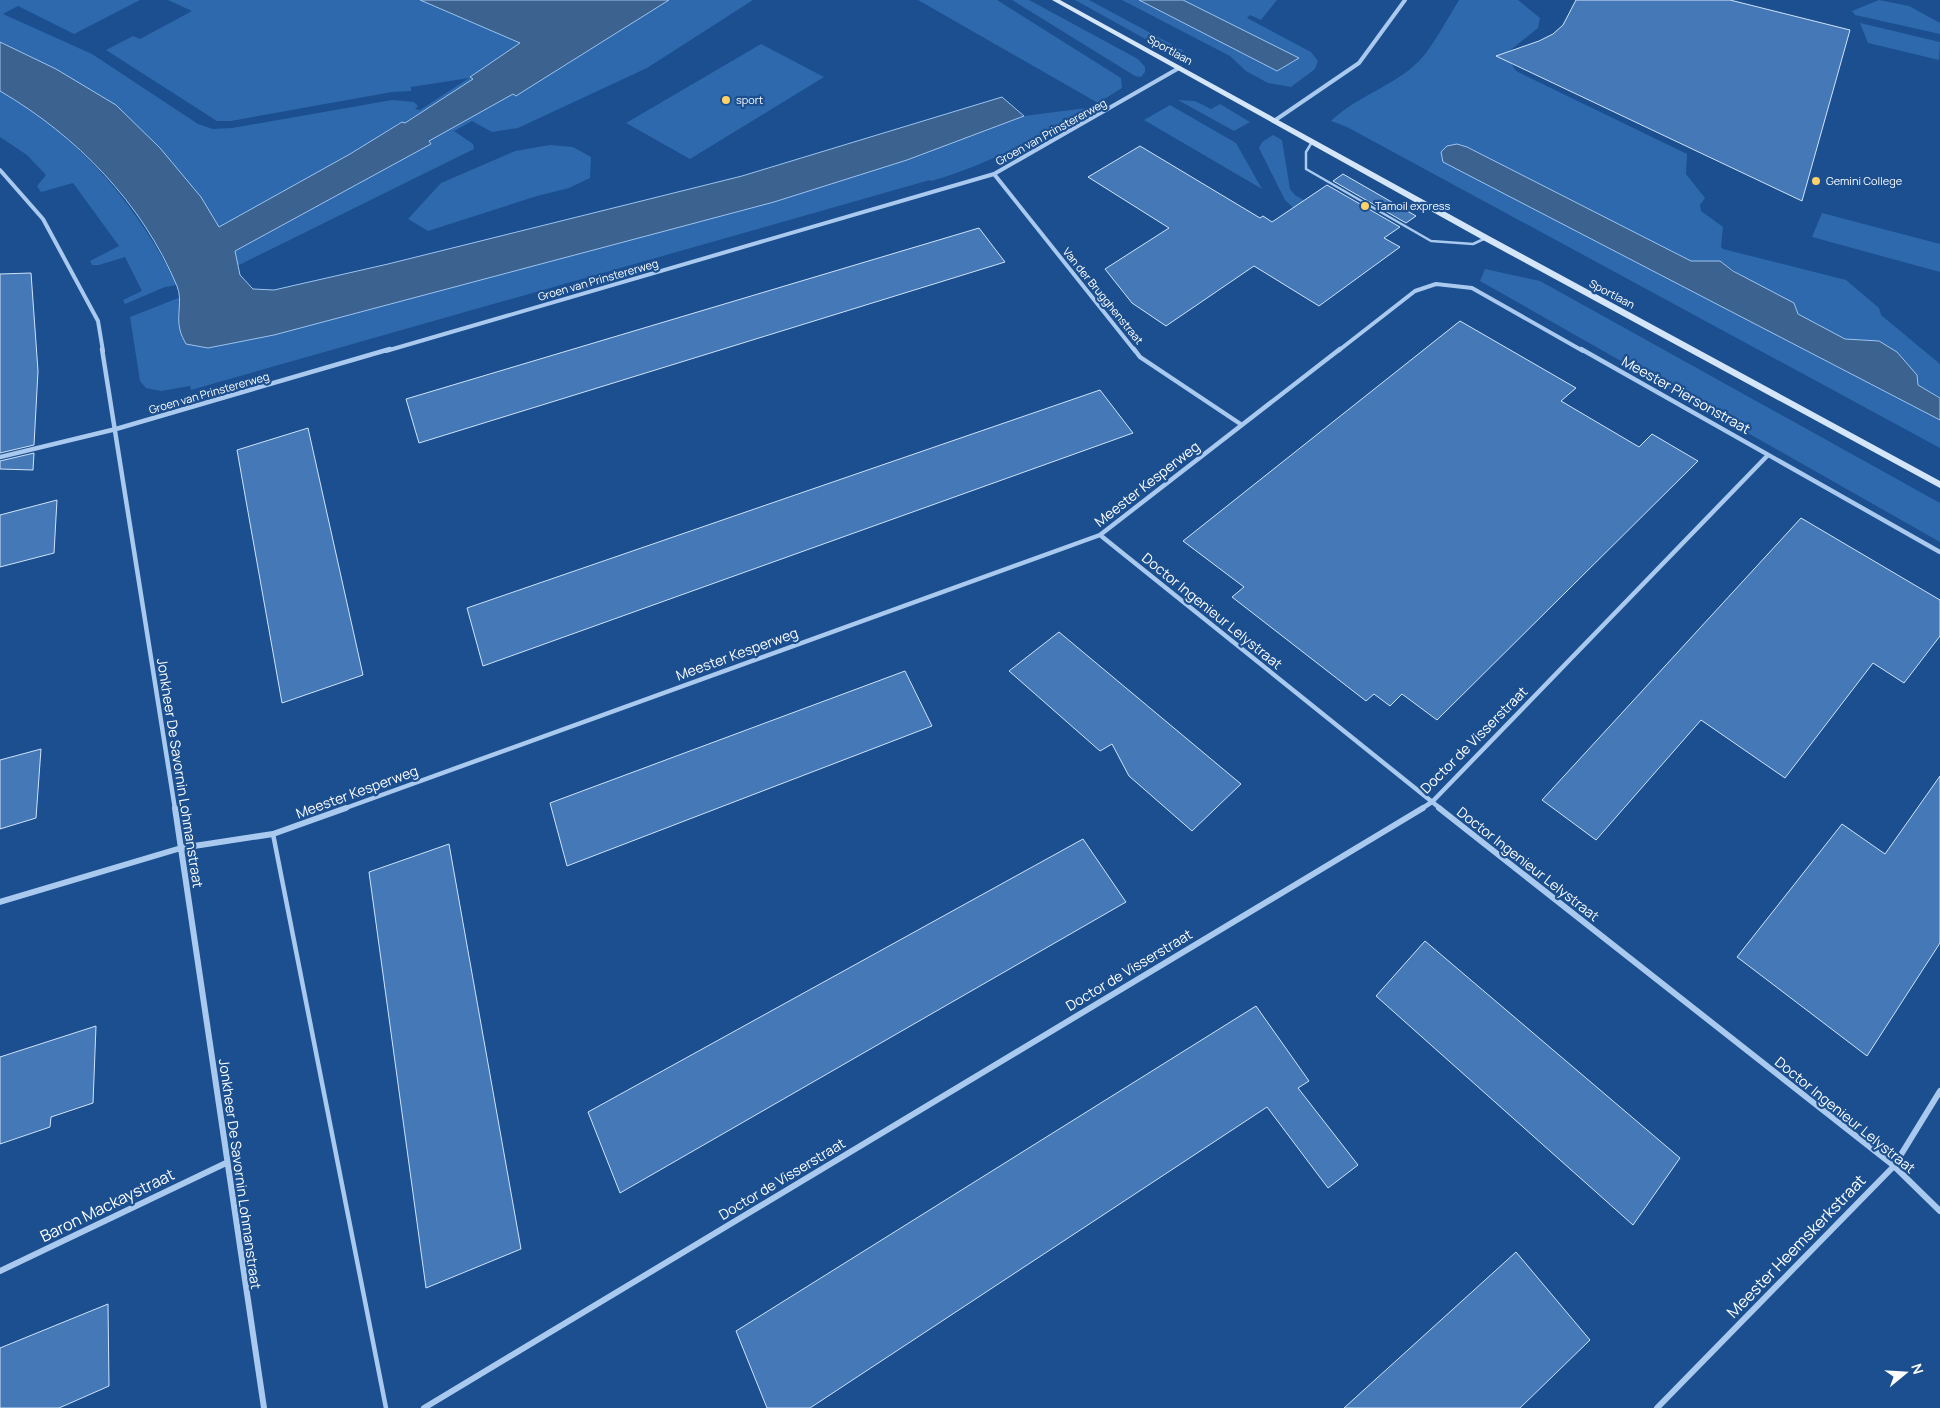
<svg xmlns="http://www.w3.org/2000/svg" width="1940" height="1408" font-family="Manrope,sans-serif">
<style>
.green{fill:#2e69ad}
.water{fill:#3c6290;stroke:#9cc4f0}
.building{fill:#4478b7;stroke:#cfe3fa}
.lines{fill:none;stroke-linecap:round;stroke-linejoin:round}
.lane-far1{stroke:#a9c9ee;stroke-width:2.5}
.lane{stroke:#a9c9ee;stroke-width:4.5}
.street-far2{stroke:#a9c9ee;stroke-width:4}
.street-far1{stroke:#a9c9ee;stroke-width:4.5}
.street{stroke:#a9c9ee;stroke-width:6}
.secondary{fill:#d6e6fa;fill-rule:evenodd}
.poi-dot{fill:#ffd166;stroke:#1b4f8f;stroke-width:2}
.labels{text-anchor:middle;stroke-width:4.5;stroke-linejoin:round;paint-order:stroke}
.far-street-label{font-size:11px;fill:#fff;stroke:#1b4f8f}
.far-poi-label{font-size:11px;fill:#fff;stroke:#1b4f8f;text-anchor:start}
.street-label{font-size:14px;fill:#fff;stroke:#1b4f8f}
.near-street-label{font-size:16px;fill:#fff;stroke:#1b4f8f}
</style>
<rect width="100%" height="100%" fill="#1b4f8f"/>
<path class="green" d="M 0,0 L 140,0 L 74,34 L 18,6 L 3,14 L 92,54 L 198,124 L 213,129 L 232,128 L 392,100 L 414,102 L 418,106 L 415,109 L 420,110 L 469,78 L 411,87 L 411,91 L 392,92 L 231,121 L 217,121 L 106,50 L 133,36 L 140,39 L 192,11 L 168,0 L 420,0 L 520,43 L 470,77 L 474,79 L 405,124 L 401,122 L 350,154 L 219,227 L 201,197 L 160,148 L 116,105 L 56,69 L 0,42 Z
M 669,0 L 753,0 L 647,68 L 518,128 L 492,132 L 472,121 L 454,131 L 473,144 L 474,149 L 237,266 L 235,251 L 431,144 L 428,141 L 513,94 L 516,95 L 527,89 Z
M 918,0 L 997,0 L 1121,78 L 1122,88 L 1098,103 Z
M 1012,0 L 1029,0 L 1138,59 L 1145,67 L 1145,72 L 1141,77 L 1135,76 Z
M 1075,0 L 1089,0 L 1184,51 L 1176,56 Z
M 1122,0 L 1139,0 L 1277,71 L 1298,58 L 1183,0 L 1277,0 L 1261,20 L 1250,15 L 1247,18 L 1311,52 L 1318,61 L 1315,69 L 1291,87 L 1268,83 L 1246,71 L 1230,56 Z
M 1459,0 L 1518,0 L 1540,18 L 1538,28 L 1508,52 L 1510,62 L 1516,71 L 1687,154 L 1686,174 L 1705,198 L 1700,205 L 1701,211 L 1723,227 L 1721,247 L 1723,249 L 1846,280 L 1879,308 L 1881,315 L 1940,364 L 1940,397 L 1918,385 L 1879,341 L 1845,339 L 1809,321 L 1720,261 L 1691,261 L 1467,147 L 1443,162 L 1940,420 L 1940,448 L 1347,127 L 1331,121 C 1357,96 1394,86 1418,62 C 1431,50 1449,16 1459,0 Z
M 1879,0 L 1909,6 L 1940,23 L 1940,34 L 1855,15 L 1852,11 Z
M 1860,23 L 1940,42 L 1939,60 L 1868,43 Z
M 761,44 L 824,77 L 690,159 L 626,123 Z
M 0,91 C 80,138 136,203 177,285 L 165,287 L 125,304 L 123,300 L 142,291 L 125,257 L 99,265 L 92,265 L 90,261 L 119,246 L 73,183 L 41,192 L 37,186 L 46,175 L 27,155 L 0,137 Z
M 1178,100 L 1195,101 L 1211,109 L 1220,104 L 1250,122 L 1234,131 Z
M 1170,105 L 1236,143 L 1262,189 L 1144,120 Z
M 1087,108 C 1037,138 987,165 931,181 L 930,180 L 191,390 L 190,386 L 161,391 L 146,388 L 140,381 L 130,317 L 181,297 L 179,329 L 208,348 L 274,335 L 774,202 L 907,160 L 1024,116 Z
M 1273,135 L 1282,140 L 1290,189 L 1295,195 L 1315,207 L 1302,216 L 1285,200 L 1259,148 L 1262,142 Z
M 550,145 L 573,147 L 591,157 L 590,178 L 569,188 L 537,196 L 428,231 L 408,219 L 441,183 L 515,151 Z
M 1822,213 L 1940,244 L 1940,272 L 1812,237 Z
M 1485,269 L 1540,281 L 1940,503 L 1940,542 L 1480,281 Z"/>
<path class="water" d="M 420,0 L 669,0 L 527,89 L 516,96 L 513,94 L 429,141 L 431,144 L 235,251 L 240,275 L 253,289 L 274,290 L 388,264 L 742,176 L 1002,97 L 1024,116 L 907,160 L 774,202 L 274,335 L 208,348 L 186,344 C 184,340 181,335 180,330 C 176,315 183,301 177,286 C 142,203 77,136 0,91 L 0,42 L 56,69 L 116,105 L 160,148 L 201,197 L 219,227 L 350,154 L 402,122 L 405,123 L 473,79 L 470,77 L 520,43 Z
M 1139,0 L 1183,0 L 1299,58 L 1277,71 Z
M 1457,144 L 1467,147 L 1691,261 L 1720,261 L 1733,271 L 1794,303 L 1798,314 L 1845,339 L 1879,341 L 1897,352 L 1917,375 L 1918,385 L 1940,398 L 1940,420 L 1443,162 L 1441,152 L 1447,146 Z"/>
<path class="building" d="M 1576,0 L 1730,0 L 1850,30 L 1802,201 L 1496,56 L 1539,41 L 1553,34 L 1563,25 Z
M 1140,146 L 1260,218 L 1263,216 L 1272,222 L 1327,185 L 1400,227 L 1384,238 L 1400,247 L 1319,306 L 1254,266 L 1166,326 L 1132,303 L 1105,269 L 1169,228 L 1088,177 Z
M 1343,174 L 1416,216 L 1406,223 L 1333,181 Z
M 979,228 L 1005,262 L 419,443 L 406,399 Z
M 31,273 L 38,371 L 34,445 L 0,453 L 0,274 Z
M 1460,321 L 1576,388 L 1561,401 L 1639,447 L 1652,434 L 1698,461 L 1437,720 L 1402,694 L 1390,706 L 1374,694 L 1366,701 L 1232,597 L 1244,587 L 1183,541 Z
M 1100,390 L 1133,433 L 483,666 L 467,608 Z
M 308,428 L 363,675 L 282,703 L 237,450 Z
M 34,453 L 33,470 L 0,469 L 0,461 Z
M 57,500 L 54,553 L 0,567 L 0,515 Z
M 1801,518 L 1940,600 L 1940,636 L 1904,683 L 1873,663 L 1785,778 L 1701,720 L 1596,840 L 1542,800 Z
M 1059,632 L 1241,784 L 1192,831 L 1129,776 L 1112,744 L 1100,751 L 1009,671 Z
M 905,671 L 932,726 L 567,866 L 550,803 Z
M 41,749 L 36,818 L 0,829 L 0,760 Z
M 1940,776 L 1940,943 L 1867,1056 L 1737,957 L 1842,824 L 1885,854 Z
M 1083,839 L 1126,902 L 620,1193 L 588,1112 Z
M 449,844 L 521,1249 L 426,1288 L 369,872 Z
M 1425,941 L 1680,1158 L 1633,1225 L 1376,996 Z
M 1256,1006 L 1309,1081 L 1298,1088 L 1358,1165 L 1328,1188 L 1267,1107 L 810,1408 L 767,1408 L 736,1331 Z
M 96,1026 L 93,1103 L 51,1117 L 50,1127 L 0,1144 L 0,1057 Z
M 1516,1252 L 1590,1340 L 1520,1408 L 1344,1408 Z
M 108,1304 L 109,1386 L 59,1408 L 0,1408 L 0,1348 Z"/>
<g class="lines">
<path class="lane-far1" d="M 1312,142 L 1306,152 L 1306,169 L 1431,241 L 1473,244 L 1486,238"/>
<path class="lane" d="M 273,834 L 386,1408"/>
<path class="street-far2" d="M 1274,121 L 1359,63 L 1405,0
M 0,170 L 43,219 L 98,321 L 103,351
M 994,174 L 1135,351
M 386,351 L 994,174 L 1179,68
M 1338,351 L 1415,291 L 1436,284 L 1472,288 L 1583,351"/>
<path class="street-far1" d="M 102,349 L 175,809
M 1134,349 L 1140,357 L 1242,425
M 1581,349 L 1940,552
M 0,457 L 116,429 L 390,349
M 1100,535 L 1441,809
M 343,809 L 1100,535 L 1340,349
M 1421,809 L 1432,802 L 1768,455"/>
<path class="street" d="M 175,808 L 264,1408
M 1439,808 L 1894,1166 L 1940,1211
M 0,902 L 181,848 L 273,834 L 346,808
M 0,1271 L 226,1163
M 424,1408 L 1423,808
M 1657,1408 L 1894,1166 L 1940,1091"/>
<path class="secondary" d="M 1052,0 L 1060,0 L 1489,236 L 1940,481 L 1940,488 L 1483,240 Z"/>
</g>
<g class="poi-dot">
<circle cx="726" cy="100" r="5"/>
<circle cx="1816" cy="181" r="5"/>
<circle cx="1365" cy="206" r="5"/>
</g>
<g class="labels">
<g class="far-street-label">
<text transform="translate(1170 50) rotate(29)" y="4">Sportlaan</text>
<text transform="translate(1051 132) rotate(-29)" y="4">Groen van Prinstererweg</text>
<text transform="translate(598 280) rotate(-16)" y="4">Groen van Prinstererweg</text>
<text transform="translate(1612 294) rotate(28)" y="4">Sportlaan</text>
<text transform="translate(1103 296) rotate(51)" y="4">Van der Brugghenstraat</text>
<text transform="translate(209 393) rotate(-16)" y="4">Groen van Prinstererweg</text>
</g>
<g class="far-poi-label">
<text x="736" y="104">sport</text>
<text x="1826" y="185">Gemini College</text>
<text x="1375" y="210">Tamoil express</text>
</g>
<g class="street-label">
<text transform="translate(1686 395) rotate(29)" y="5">Meester Piersonstraat</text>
<text transform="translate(1147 484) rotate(-38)" y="5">Meester Kesperweg</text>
<text transform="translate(1212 611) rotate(39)" y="5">Doctor Ingenieur Lelystraat</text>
<text transform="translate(737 654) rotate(-20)" y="5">Meester Kesperweg</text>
<text transform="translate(1474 740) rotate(-45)" y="5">Doctor de Visserstraat</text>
<text transform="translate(180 773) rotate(81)" y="5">Jonkheer De Savornin Lohmanstraat</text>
<text transform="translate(357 792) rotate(-20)" y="5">Meester Kesperweg</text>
<text transform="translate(1528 864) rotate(38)" y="5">Doctor Ingenieur Lelystraat</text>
<text transform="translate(1129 970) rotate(-31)" y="5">Doctor de Visserstraat</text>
<text transform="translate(1845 1115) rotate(39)" y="5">Doctor Ingenieur Lelystraat</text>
<text transform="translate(240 1174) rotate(82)" y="5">Jonkheer De Savornin Lohmanstraat</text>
<text transform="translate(782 1179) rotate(-31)" y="5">Doctor de Visserstraat</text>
</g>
<g class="near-street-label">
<text transform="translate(107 1205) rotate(-26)" y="6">Baron Mackaystraat</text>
<text transform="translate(1796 1246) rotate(-46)" y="6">Meester Heemskerkstraat</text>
</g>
</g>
<g transform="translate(1905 1373) rotate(72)" stroke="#1b4f8f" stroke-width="4" paint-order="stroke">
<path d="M0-4L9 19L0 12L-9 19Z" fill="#ffffff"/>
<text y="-8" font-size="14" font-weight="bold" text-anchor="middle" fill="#ffffff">N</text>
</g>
</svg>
